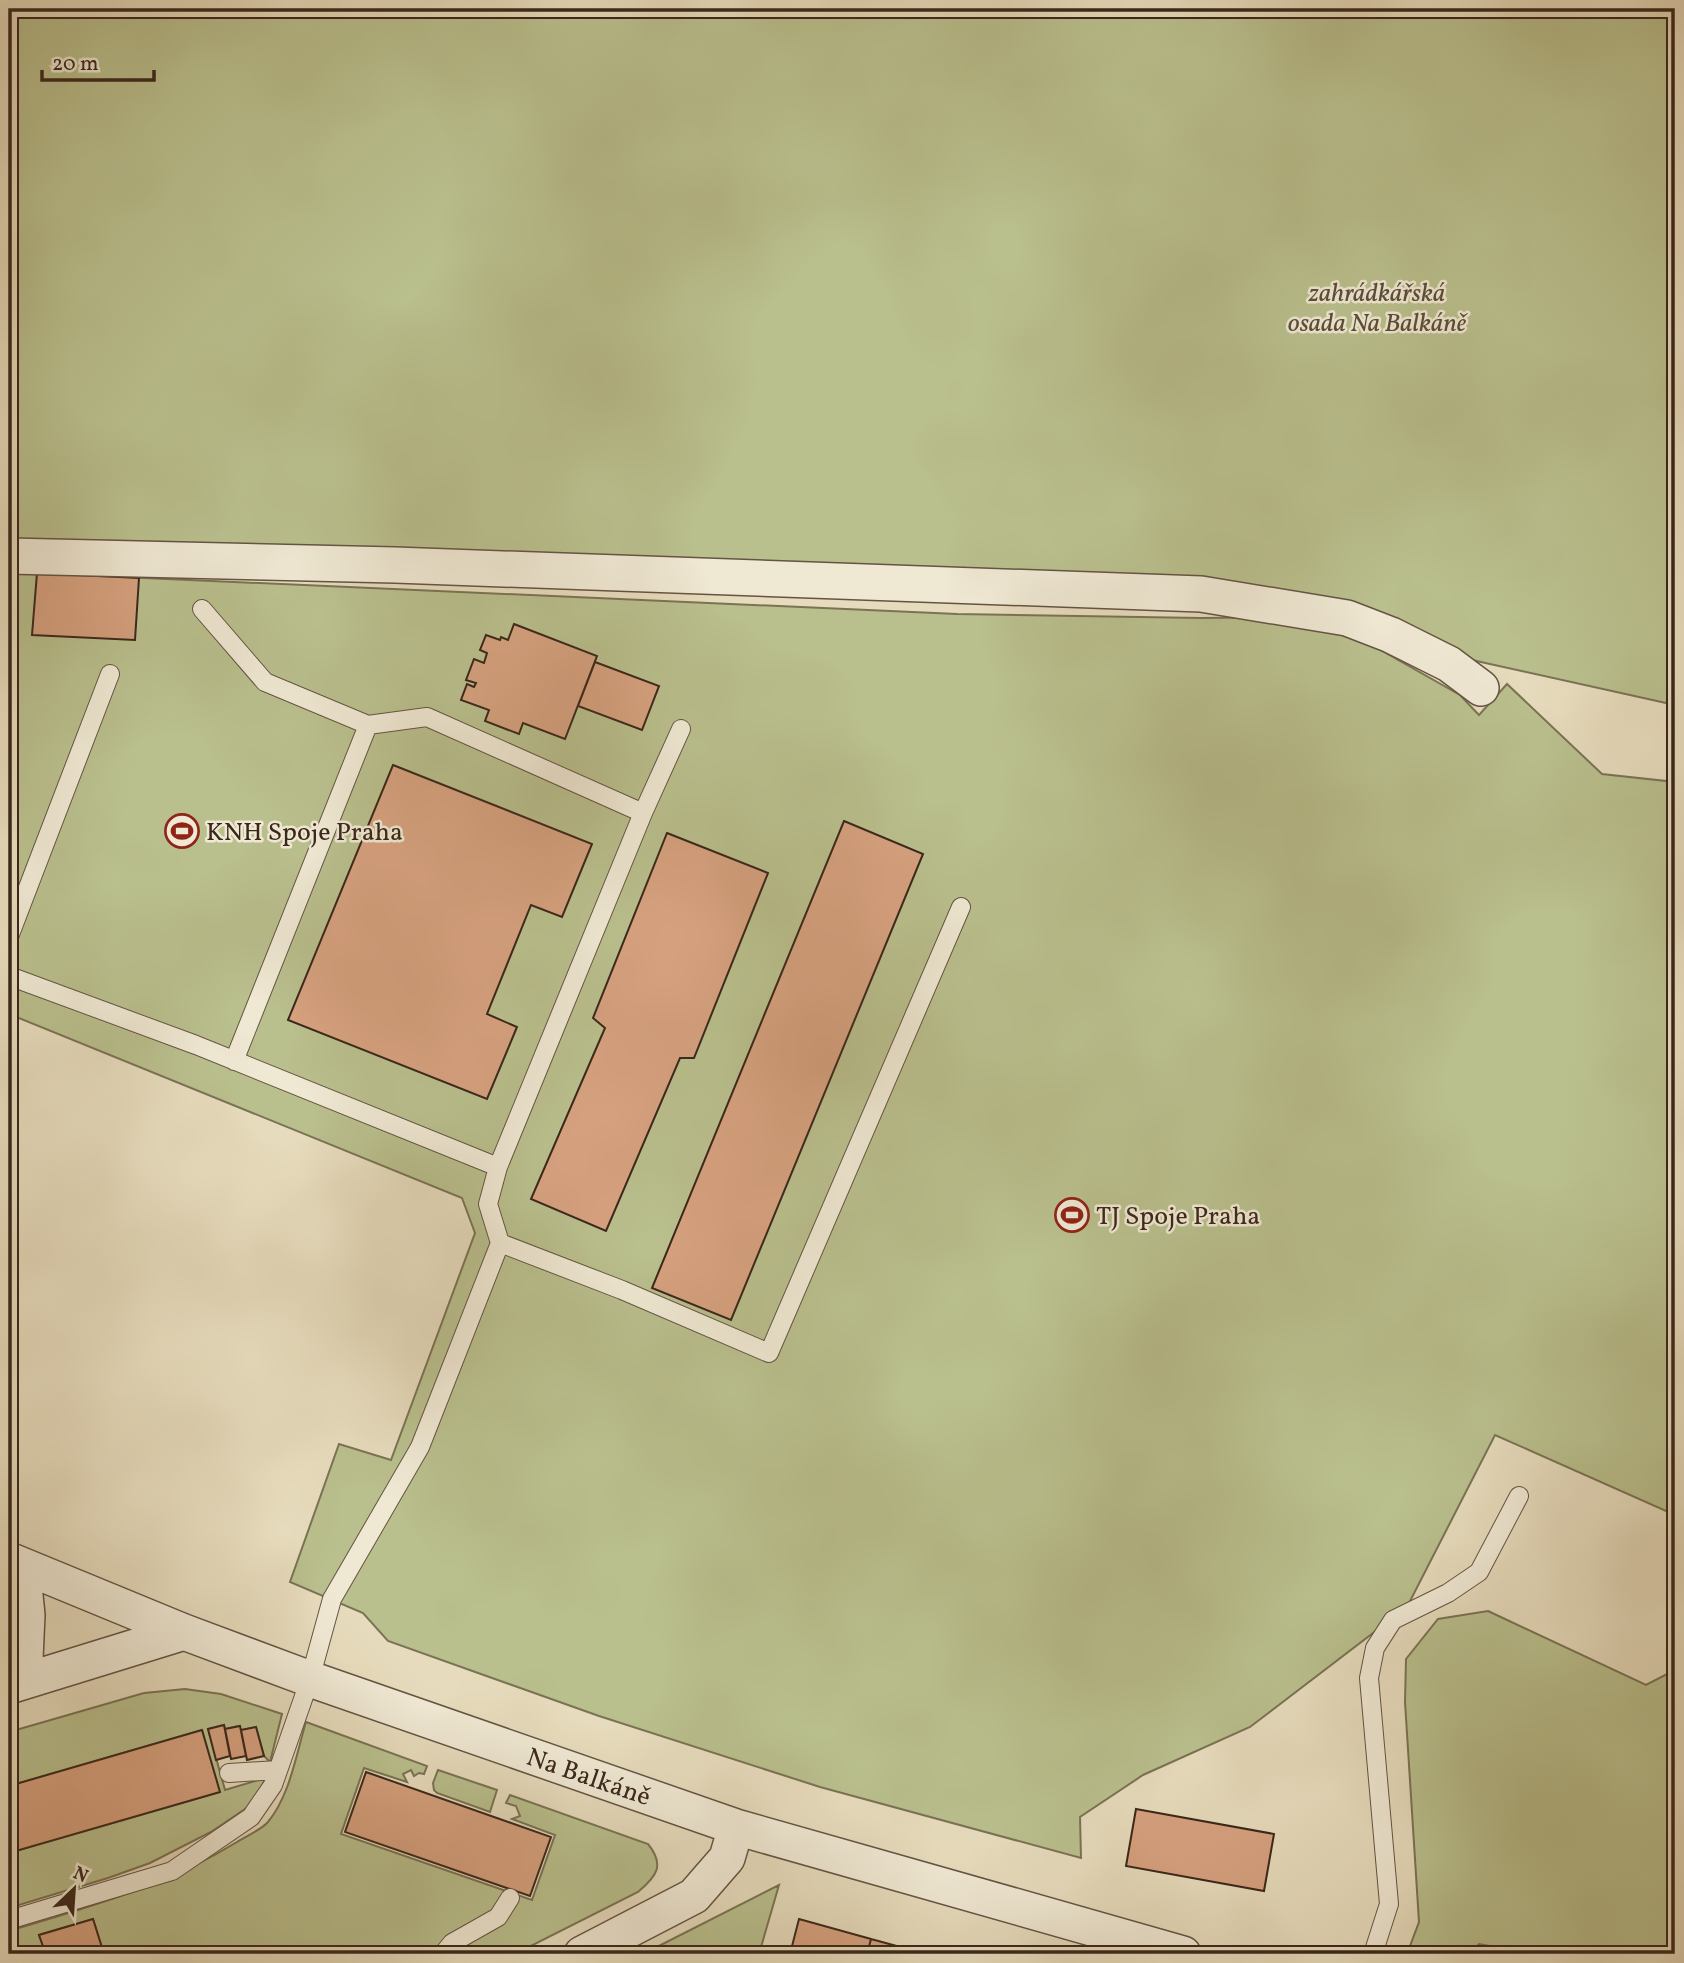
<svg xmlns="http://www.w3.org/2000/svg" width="1684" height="1963" font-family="Vollkorn,serif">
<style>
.green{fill:#b9bf8d;stroke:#7a7354;stroke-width:2}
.building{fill:#d6a17f;stroke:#3a271b;stroke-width:2}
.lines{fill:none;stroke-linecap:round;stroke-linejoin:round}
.lane-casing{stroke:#655443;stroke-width:20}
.street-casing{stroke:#655443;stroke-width:38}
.lane{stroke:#efe8d3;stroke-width:18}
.street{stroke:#efe8d3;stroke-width:35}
.labels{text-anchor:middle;stroke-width:5;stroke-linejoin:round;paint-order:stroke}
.park-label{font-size:26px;font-style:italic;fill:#5a4d38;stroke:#efe8d3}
.poi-label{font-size:26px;fill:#3a271b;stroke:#efe8d3;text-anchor:start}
.street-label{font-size:26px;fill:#3a271b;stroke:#efe8d3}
</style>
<rect width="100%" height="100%" fill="#e6dbbc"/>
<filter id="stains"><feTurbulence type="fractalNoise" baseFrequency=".00286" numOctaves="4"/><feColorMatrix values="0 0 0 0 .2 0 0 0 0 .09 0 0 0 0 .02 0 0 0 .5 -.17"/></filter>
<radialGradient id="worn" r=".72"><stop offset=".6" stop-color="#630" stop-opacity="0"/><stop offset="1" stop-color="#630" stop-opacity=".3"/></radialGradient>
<path class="green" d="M 9,9 L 1675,9 L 1675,705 L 1463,658 L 1351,604 L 397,555 L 9,539 Z
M 9,572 L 957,614 L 1201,618 L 1291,617 L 1354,635 L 1460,695 L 1479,715 L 1507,684 L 1602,774 L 1675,782 L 1675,1515 L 1495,1435 L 1407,1607 L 1250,1727 L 1143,1775 L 1080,1817 L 1081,1858 L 820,1787 L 599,1716 L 388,1641 L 363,1613 L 290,1582 L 339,1444 L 391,1460 L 475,1233 L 462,1198 L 9,1014 Z
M 1488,1611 L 1646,1685 L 1675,1670 L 1675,1954 L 1535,1954 L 1479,1944 L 1469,1954 L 1407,1954 L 1419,1922 L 1405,1702 L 1406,1659 L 1438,1619 Z
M 185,1689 L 221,1694 L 282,1714 L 270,1762 L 264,1756 L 256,1727 L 241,1730 L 239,1726 L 225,1729 L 224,1725 L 208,1729 L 225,1790 L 265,1778 L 261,1792 L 251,1805 L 211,1832 L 150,1863 L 108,1878 L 9,1908 L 9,1853 L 219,1792 L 202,1730 L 9,1786 L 9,1732 L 144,1693 Z
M 306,1722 L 427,1766 L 424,1774 L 419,1773 L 414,1776 L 411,1770 L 403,1774 L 407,1782 L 364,1768 L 341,1834 L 532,1900 L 555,1835 L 512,1819 L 520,1816 L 516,1806 L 506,1803 L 510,1795 L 648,1844 C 665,1865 657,1876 638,1892 L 515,1954 L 104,1954 L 93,1919 L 39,1935 L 45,1952 L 38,1954 L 9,1954 L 9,1931 C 89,1907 164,1887 237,1842 C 246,1836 261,1830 268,1822 C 290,1795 296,1755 306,1722 Z
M 438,1770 L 497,1790 L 490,1812 L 437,1793 L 434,1790 L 433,1783 Z
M 779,1885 L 759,1954 L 643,1954 Z"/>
<path class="building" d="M 37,573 L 139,578 L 135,640 L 32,635 Z
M 514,624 L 597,656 L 565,739 L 523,723 L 519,734 L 485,721 L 489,710 L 461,700 L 467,684 L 474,687 L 476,683 L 466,680 L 474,659 L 484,663 L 487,653 L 480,650 L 486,635 L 500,640 L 501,637 L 508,640 Z
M 595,662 L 659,686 L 642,730 L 578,706 Z
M 393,765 L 592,844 L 562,917 L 531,905 L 487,1014 L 517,1027 L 487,1099 L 288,1020 Z
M 844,821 L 923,854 L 731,1320 L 652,1288 Z
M 667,833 L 768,873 L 694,1058 L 680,1058 L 606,1231 L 531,1199 L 605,1028 L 593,1018 Z
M 224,1725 L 230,1756 L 216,1760 L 208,1729 Z
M 240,1726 L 246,1756 L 231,1759 L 225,1729 Z
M 256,1727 L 264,1756 L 247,1760 L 241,1730 Z
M 202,1730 L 220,1792 L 9,1853 L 9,1786 Z
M 366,1772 L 551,1837 L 530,1896 L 345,1832 Z
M 1136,1809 L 1274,1834 L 1264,1891 L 1126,1866 Z
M 93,1919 L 104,1954 L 38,1954 L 45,1952 L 39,1935 Z
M 799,1919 L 871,1939 L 867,1954 L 790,1954 Z
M 871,1939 L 926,1954 L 867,1954 Z"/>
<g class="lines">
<g class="lane-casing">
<path id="lane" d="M 202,609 L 265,682 L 368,725 L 427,717 L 643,813
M 681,729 L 643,813 L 498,1167 L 488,1204 L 500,1243 L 622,1290 L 769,1353 L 961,907
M 9,937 L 110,674
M 9,976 L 196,1045 L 498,1167
M 234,1061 L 368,725
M 229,1773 L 278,1770
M 9,1920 L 172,1871 L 251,1817 L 273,1785 L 310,1679 L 332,1599 L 420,1447 L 500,1243
M 443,1954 L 452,1943 L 498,1917 L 510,1898
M 1373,1954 L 1389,1904 L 1369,1678 L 1375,1648 L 1393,1620 L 1448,1593 L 1479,1572 L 1519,1496"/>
</g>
<g class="street-casing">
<path id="street" d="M 9,556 L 395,565 L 1201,594 L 1347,618 L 1391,635 L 1449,664 L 1481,688
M 9,1560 L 184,1632 L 310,1679 L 736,1827 L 1183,1954
M 22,1566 L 27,1615 L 24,1681
M 9,1686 L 184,1632
M 582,1954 L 694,1896 L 727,1858 L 736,1827"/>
</g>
<use href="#lane" class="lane"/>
<use href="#street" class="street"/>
</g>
<defs>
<g id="stadium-ring" transform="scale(1.75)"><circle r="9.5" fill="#efe8d3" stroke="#8f2418" stroke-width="1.5"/><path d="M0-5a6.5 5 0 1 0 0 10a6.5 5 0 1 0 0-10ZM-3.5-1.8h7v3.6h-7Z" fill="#8f2418"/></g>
</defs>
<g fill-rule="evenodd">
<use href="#stadium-ring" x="182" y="831"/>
<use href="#stadium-ring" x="1072" y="1215"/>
</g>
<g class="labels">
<g class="park-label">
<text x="1377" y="301">zahrádkářská<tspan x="1377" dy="30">osada Na Balkáně</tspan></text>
</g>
<g class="poi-label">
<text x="206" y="840">KNH Spoje Praha</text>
<text x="1096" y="1224">TJ Spoje Praha</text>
</g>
<g class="street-label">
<text transform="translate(589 1776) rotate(19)" y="9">Na Balkáně</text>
</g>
</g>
<rect width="1684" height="1963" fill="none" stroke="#e6dbbc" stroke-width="35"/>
<rect x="10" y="10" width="1663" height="1942" fill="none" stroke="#3a271b" stroke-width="3.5"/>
<rect x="18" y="18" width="1649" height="1928" fill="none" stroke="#3a271b" stroke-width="2"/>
<g transform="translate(74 1889) rotate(25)" stroke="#efe8d3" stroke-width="5" paint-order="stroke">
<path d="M0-5L12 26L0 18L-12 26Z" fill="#3a271b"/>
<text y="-10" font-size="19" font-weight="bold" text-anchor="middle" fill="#3a271b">N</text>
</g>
<path d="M42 70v10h112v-10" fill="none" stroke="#3a271b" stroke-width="3.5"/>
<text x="52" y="70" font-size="21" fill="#3a271b" stroke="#efe8d3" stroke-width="5" paint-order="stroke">20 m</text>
<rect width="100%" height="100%" filter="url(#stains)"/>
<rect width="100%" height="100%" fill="url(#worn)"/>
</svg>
